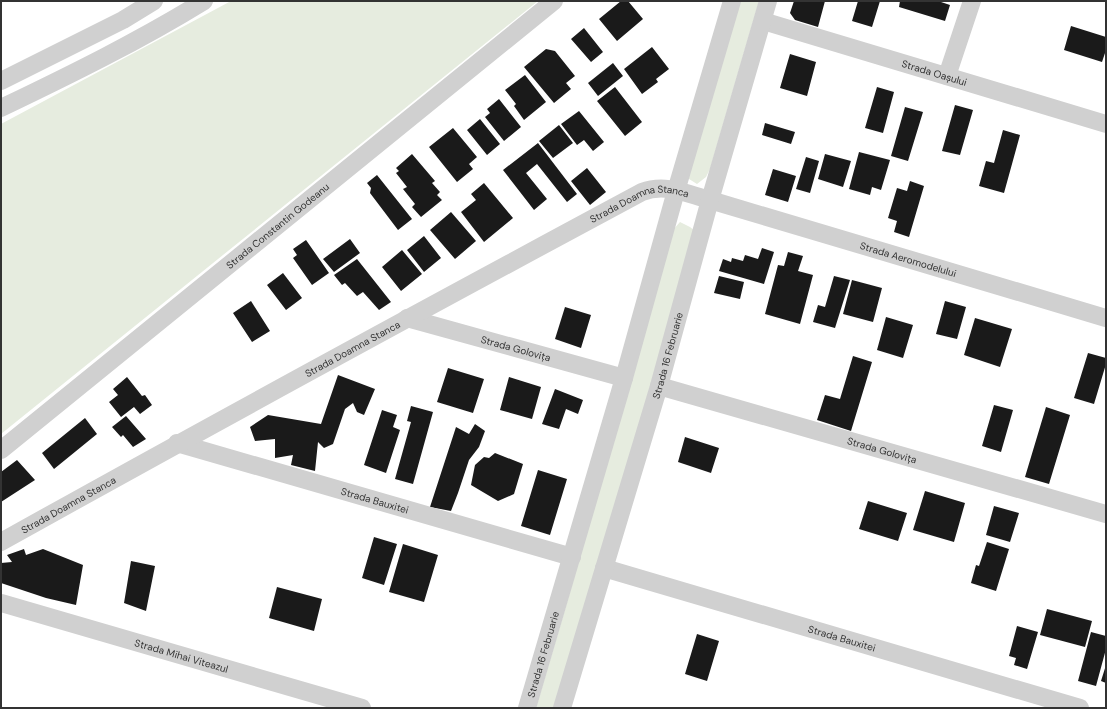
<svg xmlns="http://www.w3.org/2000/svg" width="1107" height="709" font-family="'DM Sans',sans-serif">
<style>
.green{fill:#e6ecdf}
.building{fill:#1a1a1a}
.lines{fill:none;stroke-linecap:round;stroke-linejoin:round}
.minor{stroke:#d0d0d0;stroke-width:18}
.labels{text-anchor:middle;stroke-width:4;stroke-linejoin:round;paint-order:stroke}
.street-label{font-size:10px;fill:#333;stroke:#fff}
</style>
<rect width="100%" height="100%" fill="#fff"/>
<path class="green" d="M 231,1 L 538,1 L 1,434 L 1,124 Z
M 739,1 L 759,1 L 710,169 L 706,177 L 697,184 L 689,179 L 688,169 Z
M 680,222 L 690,227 L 695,231 L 557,708 L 536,708 L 566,606 L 672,231 Z"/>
<path class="building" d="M 621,1 L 628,1 L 643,19 L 617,41 L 599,19 Z
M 794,1 L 825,1 L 818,27 L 795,20 L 790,13 Z
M 858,1 L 880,1 L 872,27 L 852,21 Z
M 900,1 L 938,1 L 950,5 L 945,21 L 899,7 Z
M 1071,26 L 1106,37 L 1106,50 L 1102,62 L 1064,50 Z
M 584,28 L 603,52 L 591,62 L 571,39 Z
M 652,47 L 669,69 L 656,79 L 658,82 L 642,94 L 624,69 Z
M 546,49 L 555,51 L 575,76 L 566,83 L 571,89 L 554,103 L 524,67 Z
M 790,54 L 816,62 L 807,96 L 780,88 Z
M 613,63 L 623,76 L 598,96 L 588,83 Z
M 525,75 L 546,102 L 524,120 L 514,106 L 516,104 L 505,90 Z
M 615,87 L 642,122 L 625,136 L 597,101 Z
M 877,87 L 894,92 L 883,133 L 865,128 Z
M 499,99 L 521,127 L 504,141 L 485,117 L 490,113 L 487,109 Z
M 955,105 L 973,110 L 960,155 L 942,151 Z
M 905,107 L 923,112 L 908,161 L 891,156 Z
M 579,111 L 604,142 L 593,151 L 584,140 L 577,145 L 561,124 Z
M 480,119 L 500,144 L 487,155 L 467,130 Z
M 765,123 L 795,132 L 791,144 L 762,135 Z
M 559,125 L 573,143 L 553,158 L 539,141 Z
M 453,128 L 477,157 L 469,164 L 473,169 L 457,182 L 429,147 Z
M 1003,130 L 1020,135 L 1004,193 L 979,186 L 986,161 L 994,163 Z
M 538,143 L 577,194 L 567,202 L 537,164 L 526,173 L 547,199 L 534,210 L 503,170 Z
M 859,152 L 890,160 L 881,190 L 872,187 L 870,195 L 849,189 Z
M 412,154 L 435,181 L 432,183 L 440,192 L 437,195 L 442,200 L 421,217 L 412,207 L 415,204 L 403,189 L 407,187 L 396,173 L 399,171 L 396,168 Z
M 825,154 L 851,161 L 843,187 L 818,179 Z
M 806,157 L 819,161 L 810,193 L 796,189 Z
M 587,168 L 606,192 L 590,205 L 571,181 Z
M 773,169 L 796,176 L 788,202 L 765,195 Z
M 377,175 L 412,219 L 398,230 L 370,193 L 371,188 L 367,183 Z
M 910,181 L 924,186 L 909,237 L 894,232 L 897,221 L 888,218 L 897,188 L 907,191 Z
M 484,183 L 513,218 L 484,242 L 461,212 L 476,200 L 471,194 Z
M 451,212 L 476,241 L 455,259 L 430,230 Z
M 424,236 L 441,258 L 424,272 L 407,250 Z
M 350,239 L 360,253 L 334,272 L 323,259 Z
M 306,240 L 329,273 L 312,285 L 293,258 L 297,255 L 293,249 Z
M 762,248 L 774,252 L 764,284 L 719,271 L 723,259 L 731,262 L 732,258 L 743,261 L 745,255 L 758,259 Z
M 402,250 L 422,274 L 401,291 L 382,267 Z
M 788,252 L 803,256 L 798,271 L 813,275 L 800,324 L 765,314 L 778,265 L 784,266 Z
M 357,259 L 391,302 L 379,310 L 363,292 L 357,296 L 345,283 L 342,285 L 334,275 Z
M 283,273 L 302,298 L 286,310 L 267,285 Z
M 719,276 L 744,282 L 740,299 L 714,293 Z
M 834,276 L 850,280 L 835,328 L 813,322 L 818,305 L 825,307 Z
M 852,280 L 882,288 L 873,322 L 843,314 Z
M 251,301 L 270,331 L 252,342 L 233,313 Z
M 945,301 L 966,307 L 957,339 L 936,334 Z
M 565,307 L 591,315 L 581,348 L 555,339 Z
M 886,317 L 913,325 L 903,358 L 877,350 Z
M 975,318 L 1012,329 L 1000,367 L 964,355 Z
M 1088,353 L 1106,358 L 1106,364 L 1094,404 L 1074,398 Z
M 853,356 L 872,362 L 851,431 L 817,420 L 825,395 L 840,399 Z
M 448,368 L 484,379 L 473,413 L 437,402 Z
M 338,375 L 375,389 L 364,415 L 357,412 L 353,403 L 345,409 L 333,444 L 324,448 L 318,442 L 315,471 L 291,465 L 293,455 L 275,458 L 275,439 L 255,441 L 250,427 L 268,415 L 321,424 Z
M 127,377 L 142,396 L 145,395 L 152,405 L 140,414 L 134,407 L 121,417 L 109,402 L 118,395 L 113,389 Z
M 509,377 L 541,387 L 532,419 L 500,410 Z
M 555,389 L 583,400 L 578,414 L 566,409 L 559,429 L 542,424 Z
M 994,405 L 1013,410 L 1001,452 L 982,446 Z
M 411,406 L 433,412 L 413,484 L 395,479 L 411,422 L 407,421 Z
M 1046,407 L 1070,415 L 1049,484 L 1025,477 Z
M 382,410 L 397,415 L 393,427 L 400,430 L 386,473 L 364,465 Z
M 126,416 L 146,439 L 133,447 L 123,435 L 121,437 L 112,427 Z
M 85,418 L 97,434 L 54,469 L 42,453 Z
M 475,424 L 485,431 L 479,447 L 469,460 L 458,493 L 451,511 L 430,507 L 456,427 L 469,434 Z
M 685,437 L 719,448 L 711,473 L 678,462 Z
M 495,453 L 523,464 L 514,494 L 498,501 L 471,485 L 475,465 L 484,457 L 489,458 Z
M 17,460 L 35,480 L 1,502 L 1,472 Z
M 538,470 L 567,479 L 550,535 L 521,526 Z
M 925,491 L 965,503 L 954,542 L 913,530 Z
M 868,501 L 907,513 L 898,541 L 859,529 Z
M 994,506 L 1019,513 L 1010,542 L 986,535 Z
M 374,537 L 397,544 L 384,585 L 362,578 Z
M 987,542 L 1009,549 L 996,591 L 971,583 L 976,565 L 979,566 Z
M 403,544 L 438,555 L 424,602 L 389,592 Z
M 24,549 L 26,555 L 43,549 L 83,565 L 76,605 L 46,598 L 1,583 L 1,563 L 12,562 L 7,555 Z
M 131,561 L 155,566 L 146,611 L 124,603 Z
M 277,587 L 322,599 L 314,631 L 269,618 Z
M 1047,609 L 1092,621 L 1085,647 L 1040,635 Z
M 1017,626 L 1038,632 L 1027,669 L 1014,665 L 1016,658 L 1009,656 Z
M 1091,632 L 1106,636 L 1106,649 L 1096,686 L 1078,681 Z
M 697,634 L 719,641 L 707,681 L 685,674 Z
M 1106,665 L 1106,683 L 1101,681 Z"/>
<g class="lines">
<g class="minor">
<path id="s1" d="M 763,21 L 1106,124"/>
<path d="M 947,76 L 972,1"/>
<path d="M 1,81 L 123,20 L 154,1"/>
<path d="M 1,108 C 70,75 139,41 204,1"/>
<path id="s2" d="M 407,318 L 624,378"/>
<path id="s3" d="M 659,386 L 1106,514"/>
<path id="s4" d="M 177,443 L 572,557"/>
<path id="s5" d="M 1,450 L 554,1"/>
<path id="s6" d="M 1,542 C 214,423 428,307 642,192 C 666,183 687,194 710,200 L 1106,318"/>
<path id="s7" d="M 604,568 L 1080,708"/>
<path id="s8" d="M 1,603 L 362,708"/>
<path id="s9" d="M 527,708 L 624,378 L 676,191 L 732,1"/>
<path id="s10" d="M 562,708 L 659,386 L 710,200 L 768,1"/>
</g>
</g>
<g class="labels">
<g class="street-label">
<text dy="4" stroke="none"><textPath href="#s1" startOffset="179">Strada Oașului</textPath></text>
<text dy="4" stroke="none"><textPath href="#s6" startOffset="725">Strada Doamna Stanca</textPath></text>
<text dy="4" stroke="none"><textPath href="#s5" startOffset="356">Strada Constantin Godeanu</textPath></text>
<text dy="4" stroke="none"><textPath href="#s6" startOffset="1007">Strada Aeromodelului</textPath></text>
<text dy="4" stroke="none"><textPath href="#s6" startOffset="401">Strada Doamna Stanca</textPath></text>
<text dy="4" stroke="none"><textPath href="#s2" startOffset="113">Strada Golovița</textPath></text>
<text dy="4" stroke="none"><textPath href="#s10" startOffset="368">Strada 16 Februarie</textPath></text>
<text dy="4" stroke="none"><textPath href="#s3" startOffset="232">Strada Golovița</textPath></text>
<text dy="4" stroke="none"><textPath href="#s4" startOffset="206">Strada Bauxitei</textPath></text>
<text dy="4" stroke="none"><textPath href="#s6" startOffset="77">Strada Doamna Stanca</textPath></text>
<text dy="4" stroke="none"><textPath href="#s7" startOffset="248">Strada Bauxitei</textPath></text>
<text dy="4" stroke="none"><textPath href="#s9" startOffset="56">Strada 16 Februarie</textPath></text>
<text dy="4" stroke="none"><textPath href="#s8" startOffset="188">Strada Mihai Viteazul</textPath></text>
</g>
</g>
<rect width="1107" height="709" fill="none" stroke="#333333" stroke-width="4"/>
</svg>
